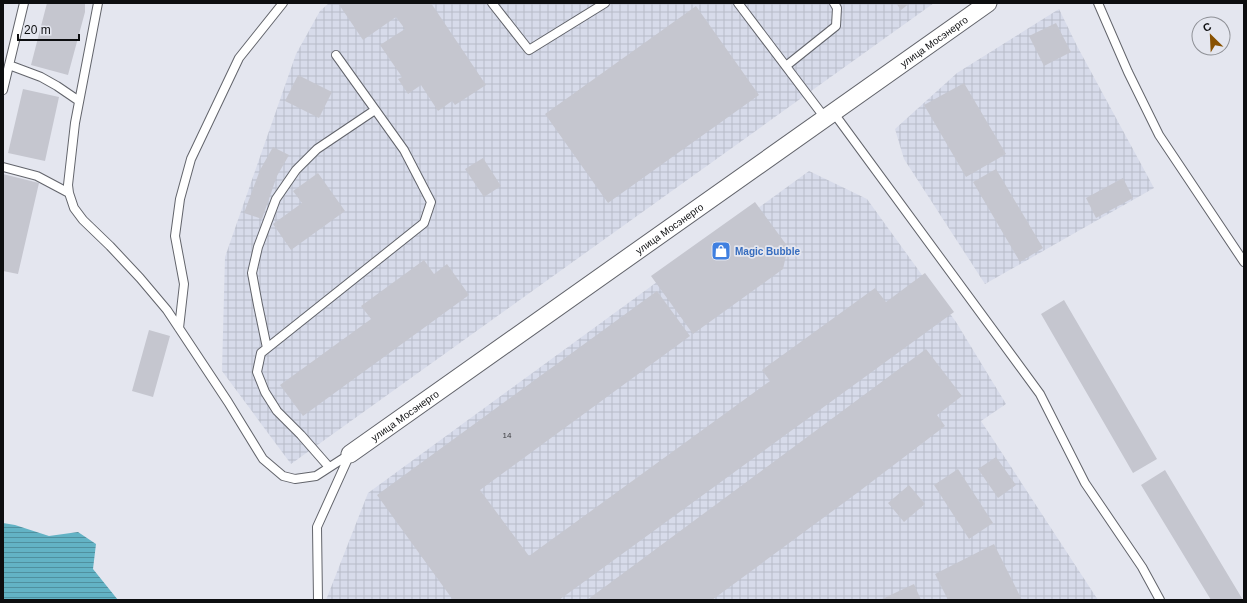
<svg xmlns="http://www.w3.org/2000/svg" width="1247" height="603" font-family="Arial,sans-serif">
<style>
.industrial{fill:url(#industrial-grid)}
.water{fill:url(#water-rules)}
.building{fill:#c5c6cf}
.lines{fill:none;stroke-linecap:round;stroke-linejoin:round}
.lane-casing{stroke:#62646b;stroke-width:10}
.street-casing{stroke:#62646b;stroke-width:19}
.lane{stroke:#fff;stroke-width:8}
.street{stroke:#fff;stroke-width:17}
.labels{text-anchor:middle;stroke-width:3.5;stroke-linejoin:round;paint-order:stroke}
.number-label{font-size:8px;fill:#3b3c40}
.street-label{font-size:10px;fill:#0d0e10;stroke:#e4e6ef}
.shop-label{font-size:10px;font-weight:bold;fill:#366cbe;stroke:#e4e6ef;text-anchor:start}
</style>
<defs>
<pattern id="industrial-grid" width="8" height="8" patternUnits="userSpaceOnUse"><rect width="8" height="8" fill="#d7dbea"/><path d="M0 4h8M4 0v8" fill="none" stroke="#b7bbc8"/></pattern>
<pattern id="water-rules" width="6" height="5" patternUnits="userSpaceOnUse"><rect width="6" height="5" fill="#63b3c5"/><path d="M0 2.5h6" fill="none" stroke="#50909f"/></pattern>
</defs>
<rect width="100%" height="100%" fill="#e4e6ef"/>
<path class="industrial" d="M 329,3 L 934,3 L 291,464 L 222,371 L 225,257 L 296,54 L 320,11 Z
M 1059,9 L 1077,46 L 1154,188 L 985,284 L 904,159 L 895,129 L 957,73 Z
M 809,171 L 867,199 L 956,322 L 1006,404 L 981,421 L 1098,600 L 326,600 L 368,493 Z"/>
<path class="water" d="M 3,523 L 15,525 L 49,536 L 78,532 L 96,544 L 93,569 L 118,600 L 3,600 Z"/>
<path class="building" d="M 47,3 L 85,3 L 85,12 L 68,75 L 31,65 Z
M 338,3 L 431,3 L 486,85 L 455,105 L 452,101 L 438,111 L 421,85 L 408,94 L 398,79 L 402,77 L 380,45 L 405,29 L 396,17 L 363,40 Z
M 896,3 L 910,3 L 901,10 Z
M 696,6 L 759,95 L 608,203 L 545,114 Z
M 1056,23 L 1071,52 L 1044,66 L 1029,36 Z
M 298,75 L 332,92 L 319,118 L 285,101 Z
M 964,83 L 1006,154 L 966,177 L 924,105 Z
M 23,89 L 59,97 L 45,161 L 8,153 Z
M 273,147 L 289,155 L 277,176 L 262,219 L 244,213 L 260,170 Z
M 483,158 L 501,186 L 484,197 L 465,169 Z
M 996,169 L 1043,248 L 1020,262 L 973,182 Z
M 318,173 L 345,211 L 291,250 L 273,224 L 302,203 L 293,191 Z
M 3,174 L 39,183 L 18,274 L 3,271 Z
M 1123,178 L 1133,198 L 1096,218 L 1086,198 Z
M 755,202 L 788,247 L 783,269 L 693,334 L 651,276 Z
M 424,260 L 434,274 L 447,264 L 469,295 L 303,416 L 280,385 L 371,319 L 361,306 Z
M 925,273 L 954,312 L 559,600 L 453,600 L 377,495 L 657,291 L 690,336 L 480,490 L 529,556 L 770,381 L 762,370 L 875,288 L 886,302 Z
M 1064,300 L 1157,459 L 1133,473 L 1041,314 Z
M 149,330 L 170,336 L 153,397 L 132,391 Z
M 926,349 L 962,396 L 937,415 L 945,426 L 857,493 L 712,600 L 587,600 Z
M 996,457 L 1016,485 L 998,498 L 978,469 Z
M 958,469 L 993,523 L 969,539 L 934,485 Z
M 1165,470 L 1243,600 L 1211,600 L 1141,485 Z
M 909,485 L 925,504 L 904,522 L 888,503 Z
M 994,544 L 1022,600 L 948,600 L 935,574 Z
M 914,584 L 921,600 L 880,600 Z"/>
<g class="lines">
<g class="lane-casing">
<path id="lane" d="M 98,3 L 75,123 L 68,185 L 69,193 L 74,208 L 83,220 L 110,246 L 140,278 L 167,310 L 228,402 L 263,459 L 283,476 L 295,479 L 316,476 L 350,454
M 492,3 L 529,50 L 605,3
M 738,3 L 825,118
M 1098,3 L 1128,72 L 1159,135 L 1244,262
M 9,65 L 41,77 L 57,86 L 79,101
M 786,66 L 836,26 L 837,8 L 834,3
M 3,90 L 24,3
M 833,112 L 1040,394 L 1085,483 L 1142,567 L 1160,600
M 3,167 L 37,176 L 69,193
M 179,328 L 184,284 L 175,236 L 180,199 L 191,159 L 239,58 L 283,3
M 267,348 L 258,305 L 252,273 L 258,247 L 276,199 L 296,170 L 317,149 L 375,110
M 329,467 L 301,435 L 277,411 L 265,392 L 257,372 L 261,353 L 424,223 L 431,202 L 404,150 L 336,55
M 318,600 L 317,527 L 350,454"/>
</g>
<g class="street-casing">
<g id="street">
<path id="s1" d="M 350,454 L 988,3"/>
</g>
</g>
<use href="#lane" class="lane"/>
<use href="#street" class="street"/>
</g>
<defs>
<g id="shop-square" transform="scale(1)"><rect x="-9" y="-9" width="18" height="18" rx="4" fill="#3f7fe0" stroke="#e4e6ef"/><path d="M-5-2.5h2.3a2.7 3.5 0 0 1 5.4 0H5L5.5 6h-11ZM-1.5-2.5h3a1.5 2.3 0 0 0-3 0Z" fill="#fff"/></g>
</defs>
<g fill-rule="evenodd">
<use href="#shop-square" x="721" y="251"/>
</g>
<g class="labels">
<g class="number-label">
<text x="507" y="438">14</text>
</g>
<g class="street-label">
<text dy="4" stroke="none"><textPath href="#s1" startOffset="715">улица Мосэнерго</textPath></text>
<text dy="4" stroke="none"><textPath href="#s1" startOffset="391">улица Мосэнерго</textPath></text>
<text dy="4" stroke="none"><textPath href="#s1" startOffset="67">улица Мосэнерго</textPath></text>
</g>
<g class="shop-label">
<text x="735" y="255">Magic Bubble</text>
</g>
</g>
<rect width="1247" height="603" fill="none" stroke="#0d0e10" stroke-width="8"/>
<g transform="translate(1211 36) rotate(336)"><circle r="19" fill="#e4e6ef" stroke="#8e9096"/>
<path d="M0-3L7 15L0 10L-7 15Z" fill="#885101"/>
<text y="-6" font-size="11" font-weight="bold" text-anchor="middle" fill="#0d0e10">С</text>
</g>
<path d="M18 34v6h61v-6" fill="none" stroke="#0d0e10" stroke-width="2"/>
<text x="24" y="34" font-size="12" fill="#0d0e10" stroke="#e4e6ef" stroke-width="3" paint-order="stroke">20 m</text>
</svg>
